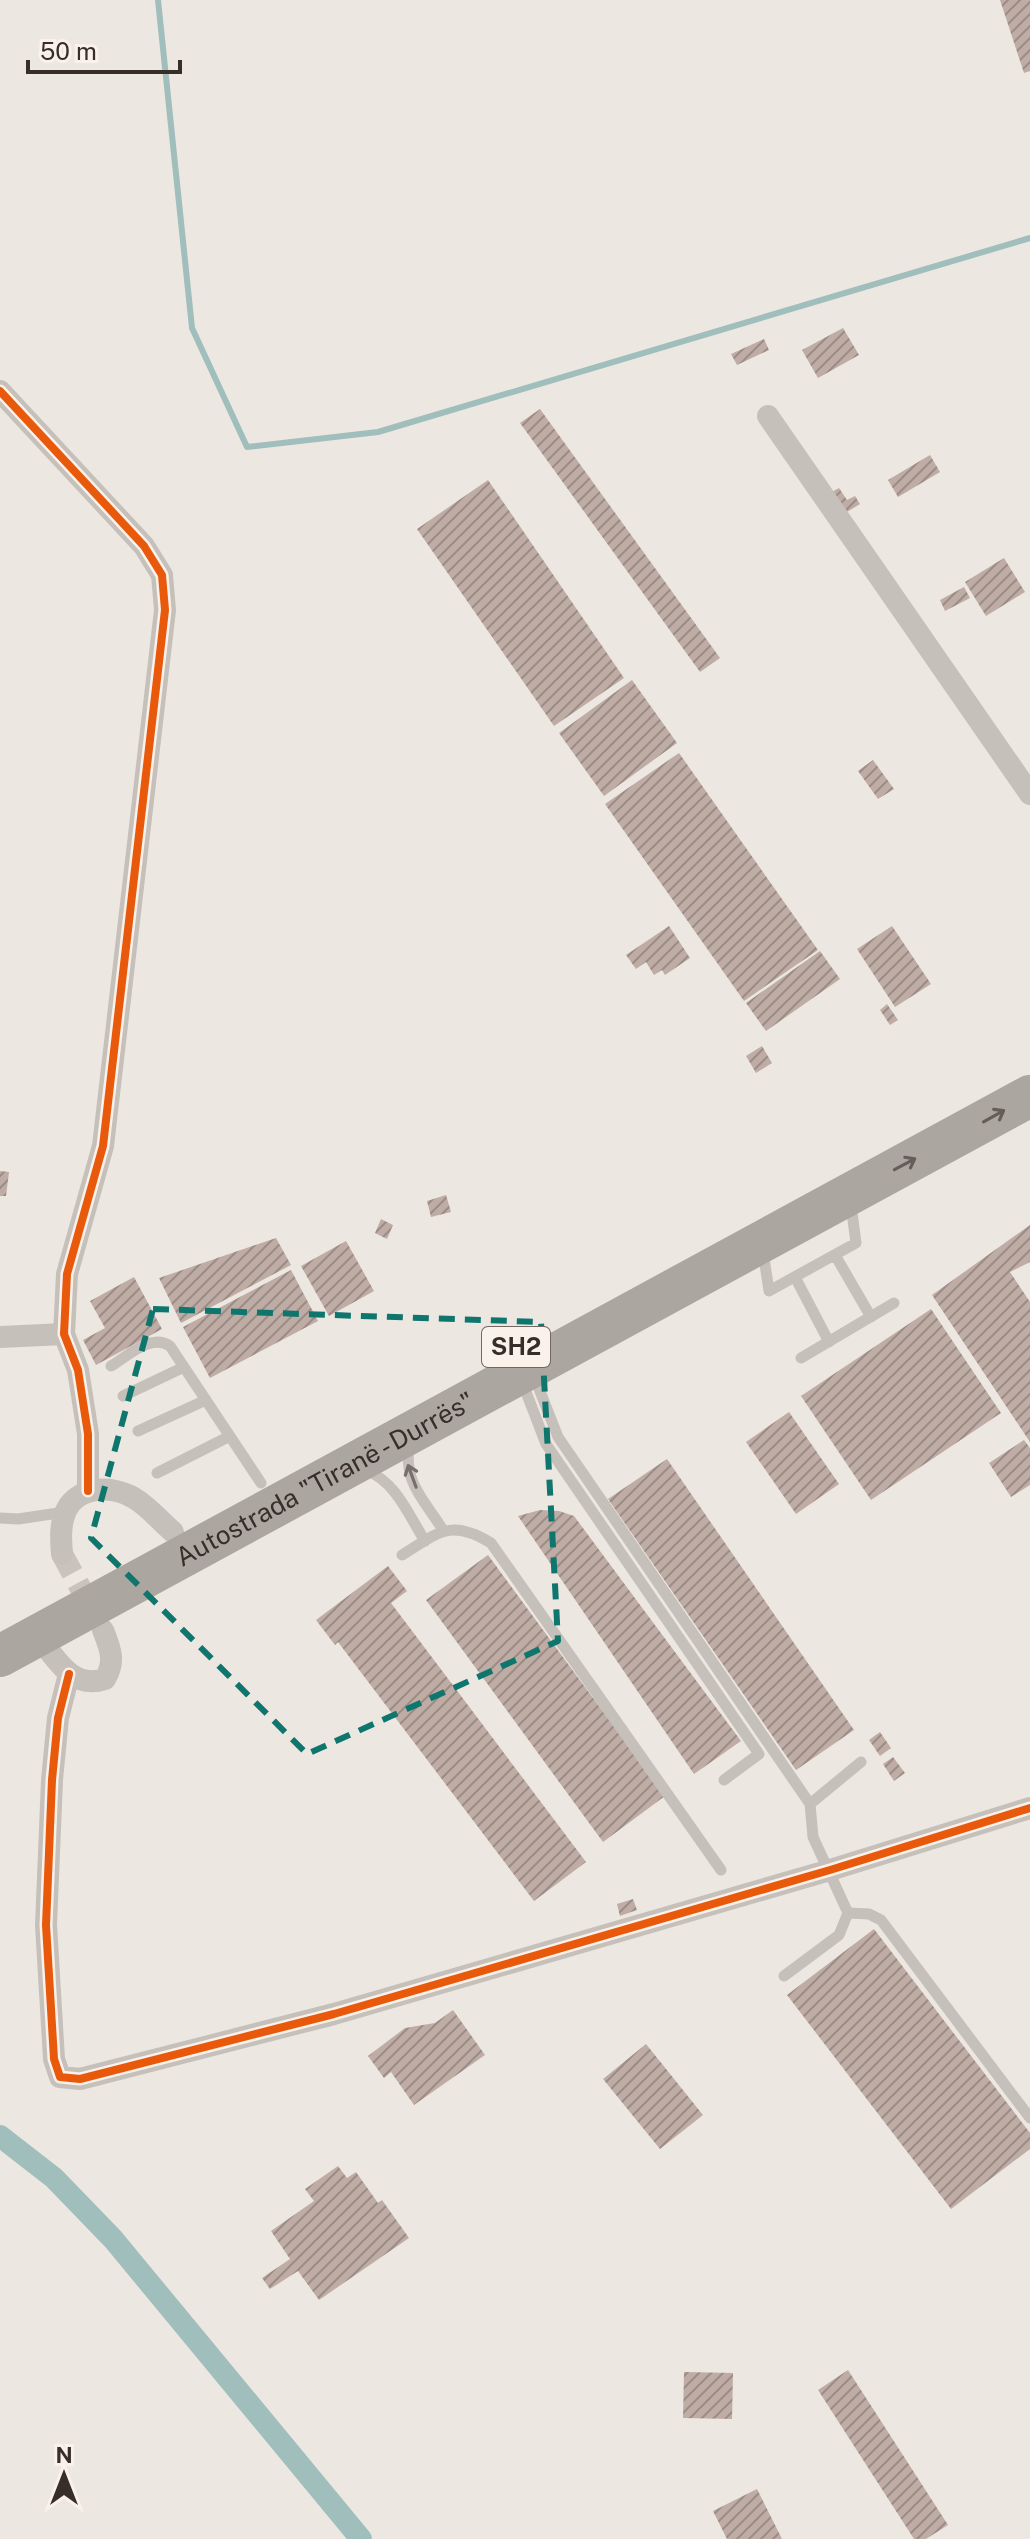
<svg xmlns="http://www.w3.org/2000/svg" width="1030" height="2539" font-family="'Public Sans',sans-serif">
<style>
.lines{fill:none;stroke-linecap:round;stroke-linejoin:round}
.stream{stroke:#9fbebc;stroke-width:6}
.canal{stroke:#9fbebc;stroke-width:22}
.building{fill:url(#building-hatch)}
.street-tunnel{stroke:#c9c2bd;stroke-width:22;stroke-dasharray:22 11;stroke-linecap:butt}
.lane{stroke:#c6c0bb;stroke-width:11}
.street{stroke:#c6c0bb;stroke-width:22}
.highway{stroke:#aca6a1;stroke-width:42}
.cycleway-casing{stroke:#f9f1ea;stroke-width:13}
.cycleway{stroke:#e8590c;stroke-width:8}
.oneway{stroke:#665d59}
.oneway2{stroke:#776f6b}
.marked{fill:none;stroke:#0f766e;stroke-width:6;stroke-dasharray:16 10;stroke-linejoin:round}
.labels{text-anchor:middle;stroke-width:7;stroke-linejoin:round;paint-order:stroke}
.shield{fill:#f9f1ea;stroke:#716863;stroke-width:2}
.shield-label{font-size:24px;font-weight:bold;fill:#372d29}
.street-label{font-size:26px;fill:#372d29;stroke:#f9f1ea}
</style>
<defs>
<pattern id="building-hatch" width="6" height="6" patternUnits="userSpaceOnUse" patternTransform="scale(2)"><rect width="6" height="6" fill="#bfaca5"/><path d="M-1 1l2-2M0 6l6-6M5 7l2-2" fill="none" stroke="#9c8c86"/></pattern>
</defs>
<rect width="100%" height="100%" fill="#ede7e2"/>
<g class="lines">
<path class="stream" d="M 158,0 L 192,328 L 247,447 L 378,432 L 1030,238"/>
<path class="canal" d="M 0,2136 L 54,2178 L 113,2239 L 361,2539"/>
</g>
<path class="building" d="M 1000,0 L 1030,0 L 1030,71 L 1024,73 Z
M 843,328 L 859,355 L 818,378 L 802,350 Z
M 764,339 L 769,350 L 737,365 L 731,354 Z
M 540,409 L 720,658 L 700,672 L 520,423 Z
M 930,455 L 940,472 L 898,497 L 888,480 Z
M 488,480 L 624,678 L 554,726 L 417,529 Z
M 839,488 L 847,500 L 855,496 L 860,504 L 842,515 L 830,493 Z
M 1004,558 L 1025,592 L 986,616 L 965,582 Z
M 964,587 L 970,598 L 945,611 L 940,600 Z
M 632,680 L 677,743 L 604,796 L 559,733 Z
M 679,753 L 818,950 L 744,1001 L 605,804 Z
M 873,760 L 894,789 L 878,799 L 858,771 Z
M 669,926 L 690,958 L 665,975 L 662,970 L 654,975 L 646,962 L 636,969 L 626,955 Z
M 892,926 L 931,984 L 895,1007 L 857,949 Z
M 820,951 L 840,979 L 766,1031 L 746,1003 Z
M 887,1004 L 898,1020 L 890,1025 L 880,1010 Z
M 762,1046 L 772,1063 L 756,1073 L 746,1056 Z
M 0,1171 L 9,1172 L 6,1196 L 0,1196 Z
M 446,1195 L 451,1212 L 431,1217 L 427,1201 Z
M 381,1219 L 393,1225 L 387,1239 L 375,1233 Z
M 1030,1225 L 1030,1262 L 1010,1272 L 1030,1302 L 1030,1442 L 932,1295 Z
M 276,1238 L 291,1265 L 181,1323 L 159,1278 Z
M 346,1241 L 374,1291 L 329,1316 L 301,1266 Z
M 291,1270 L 318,1321 L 210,1378 L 183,1327 Z
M 134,1277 L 162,1329 L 96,1365 L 83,1340 L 105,1328 L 90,1301 Z
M 931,1309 L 1001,1413 L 871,1500 L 801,1396 Z
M 789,1412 L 839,1484 L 796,1514 L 746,1442 Z
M 1024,1440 L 1030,1448 L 1030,1485 L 1011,1497 L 989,1463 Z
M 667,1459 L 854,1730 L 796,1770 L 608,1499 Z
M 540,1510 L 559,1511 L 574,1516 L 741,1741 L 694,1774 L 518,1516 Z
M 488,1555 L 665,1796 L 603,1842 L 426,1600 Z
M 388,1566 L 407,1591 L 391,1603 L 586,1862 L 534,1901 L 338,1642 L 335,1645 L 316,1620 Z
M 880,1732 L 891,1748 L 880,1756 L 869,1740 Z
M 893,1757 L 905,1773 L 894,1781 L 883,1764 Z
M 633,1899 L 637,1910 L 620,1916 L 617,1904 Z
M 874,1929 L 1030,2133 L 1030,2149 L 951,2209 L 787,1995 Z
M 453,2010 L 485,2055 L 414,2105 L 391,2072 L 384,2078 L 368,2056 L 405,2028 L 435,2023 Z
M 646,2044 L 703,2115 L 660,2149 L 603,2079 Z
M 338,2166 L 347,2178 L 356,2172 L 378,2203 L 382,2200 L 409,2238 L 319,2300 L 298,2271 L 270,2289 L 262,2278 L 290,2259 L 271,2231 L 314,2201 L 305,2189 Z
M 848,2370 L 948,2525 L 926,2539 L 914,2539 L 818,2390 Z
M 684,2372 L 733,2373 L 732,2419 L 683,2418 Z
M 757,2489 L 782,2539 L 727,2539 L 713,2511 Z"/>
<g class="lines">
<path class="street-tunnel" d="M 62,1554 L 95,1615"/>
<path class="lane" d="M 763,1251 L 769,1291 L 856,1243 L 851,1205
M 835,1255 L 871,1317
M 795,1277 L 829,1342
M 801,1358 L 894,1303
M 111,1366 C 128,1356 151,1333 170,1346 L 261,1483
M 534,1376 L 558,1437 L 810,1804 L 861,1762
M 521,1379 L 546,1444 L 759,1754 L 724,1780
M 123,1396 L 184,1367
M 138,1431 L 206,1400
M 409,1445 C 404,1484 423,1498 443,1530
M 366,1470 C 396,1482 408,1514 425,1541
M 157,1473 L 230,1436
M 0,1518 L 18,1519 L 65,1512
M 402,1555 C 438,1533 450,1518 491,1543 L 721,1870
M 848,1913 L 869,1914 L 881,1920 L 1030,2118
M 784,1976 L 839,1935 L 848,1913 L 813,1837 L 810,1804"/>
<path class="street" d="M 0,391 L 144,546 L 162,575 L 165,610 L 103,1146 L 67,1274 L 64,1334 L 78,1370 L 88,1434 L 88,1491
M 768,416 L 1030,794
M 0,1337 L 64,1334
M 62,1554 C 61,1541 60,1528 64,1516 C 73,1486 111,1484 134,1498 C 148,1506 160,1521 173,1532
M 38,1636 C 56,1659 72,1690 105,1679 C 116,1661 110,1648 103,1630
M 69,1674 L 58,1718 L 52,1780 L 46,1925 L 54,2059 L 60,2077 L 80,2079 L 334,2014 L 830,1870 L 1030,1808"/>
<path class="highway" id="s1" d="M 0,1656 L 1030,1096"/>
<g class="cycleway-casing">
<path id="cycleway" d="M 0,391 L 144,546 L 162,575 L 165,610 L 103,1146 L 67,1274 L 64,1334 L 78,1370 L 88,1434 L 88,1491
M 69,1674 L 58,1718 L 52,1780 L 46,1925 L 54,2059 L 60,2077 L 80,2079 L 334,2014 L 830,1870 L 1030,1808"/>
</g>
<use href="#cycleway" class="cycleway"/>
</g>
<defs><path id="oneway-shaft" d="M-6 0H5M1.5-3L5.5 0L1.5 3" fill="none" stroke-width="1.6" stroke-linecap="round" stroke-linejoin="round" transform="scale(2)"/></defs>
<g class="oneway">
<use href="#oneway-shaft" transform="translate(994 1116) rotate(-29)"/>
<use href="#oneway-shaft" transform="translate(905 1164) rotate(-28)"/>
</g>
<use class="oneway2" href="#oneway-shaft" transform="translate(412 1476) rotate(-110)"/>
<path class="marked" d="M 153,1309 L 541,1322 L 558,1641 L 307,1754 L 91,1538 Z"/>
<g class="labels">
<rect class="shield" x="482" y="1327" width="68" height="40" rx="6"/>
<g class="shield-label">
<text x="516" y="1355">SH2</text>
</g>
<g class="street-label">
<text dy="9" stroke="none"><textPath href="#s1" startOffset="370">Autostrada "Tiranë - Durrës"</textPath></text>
</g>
</g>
<g transform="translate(64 2475)" stroke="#f9f1ea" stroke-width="6" paint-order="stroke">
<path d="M0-6L14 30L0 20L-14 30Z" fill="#372d29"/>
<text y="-12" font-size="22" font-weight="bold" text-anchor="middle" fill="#372d29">N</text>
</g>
<path d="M28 60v12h152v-12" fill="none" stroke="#372d29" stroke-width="4"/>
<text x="40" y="60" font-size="24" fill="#372d29" stroke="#f9f1ea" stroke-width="6" paint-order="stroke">50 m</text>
</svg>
